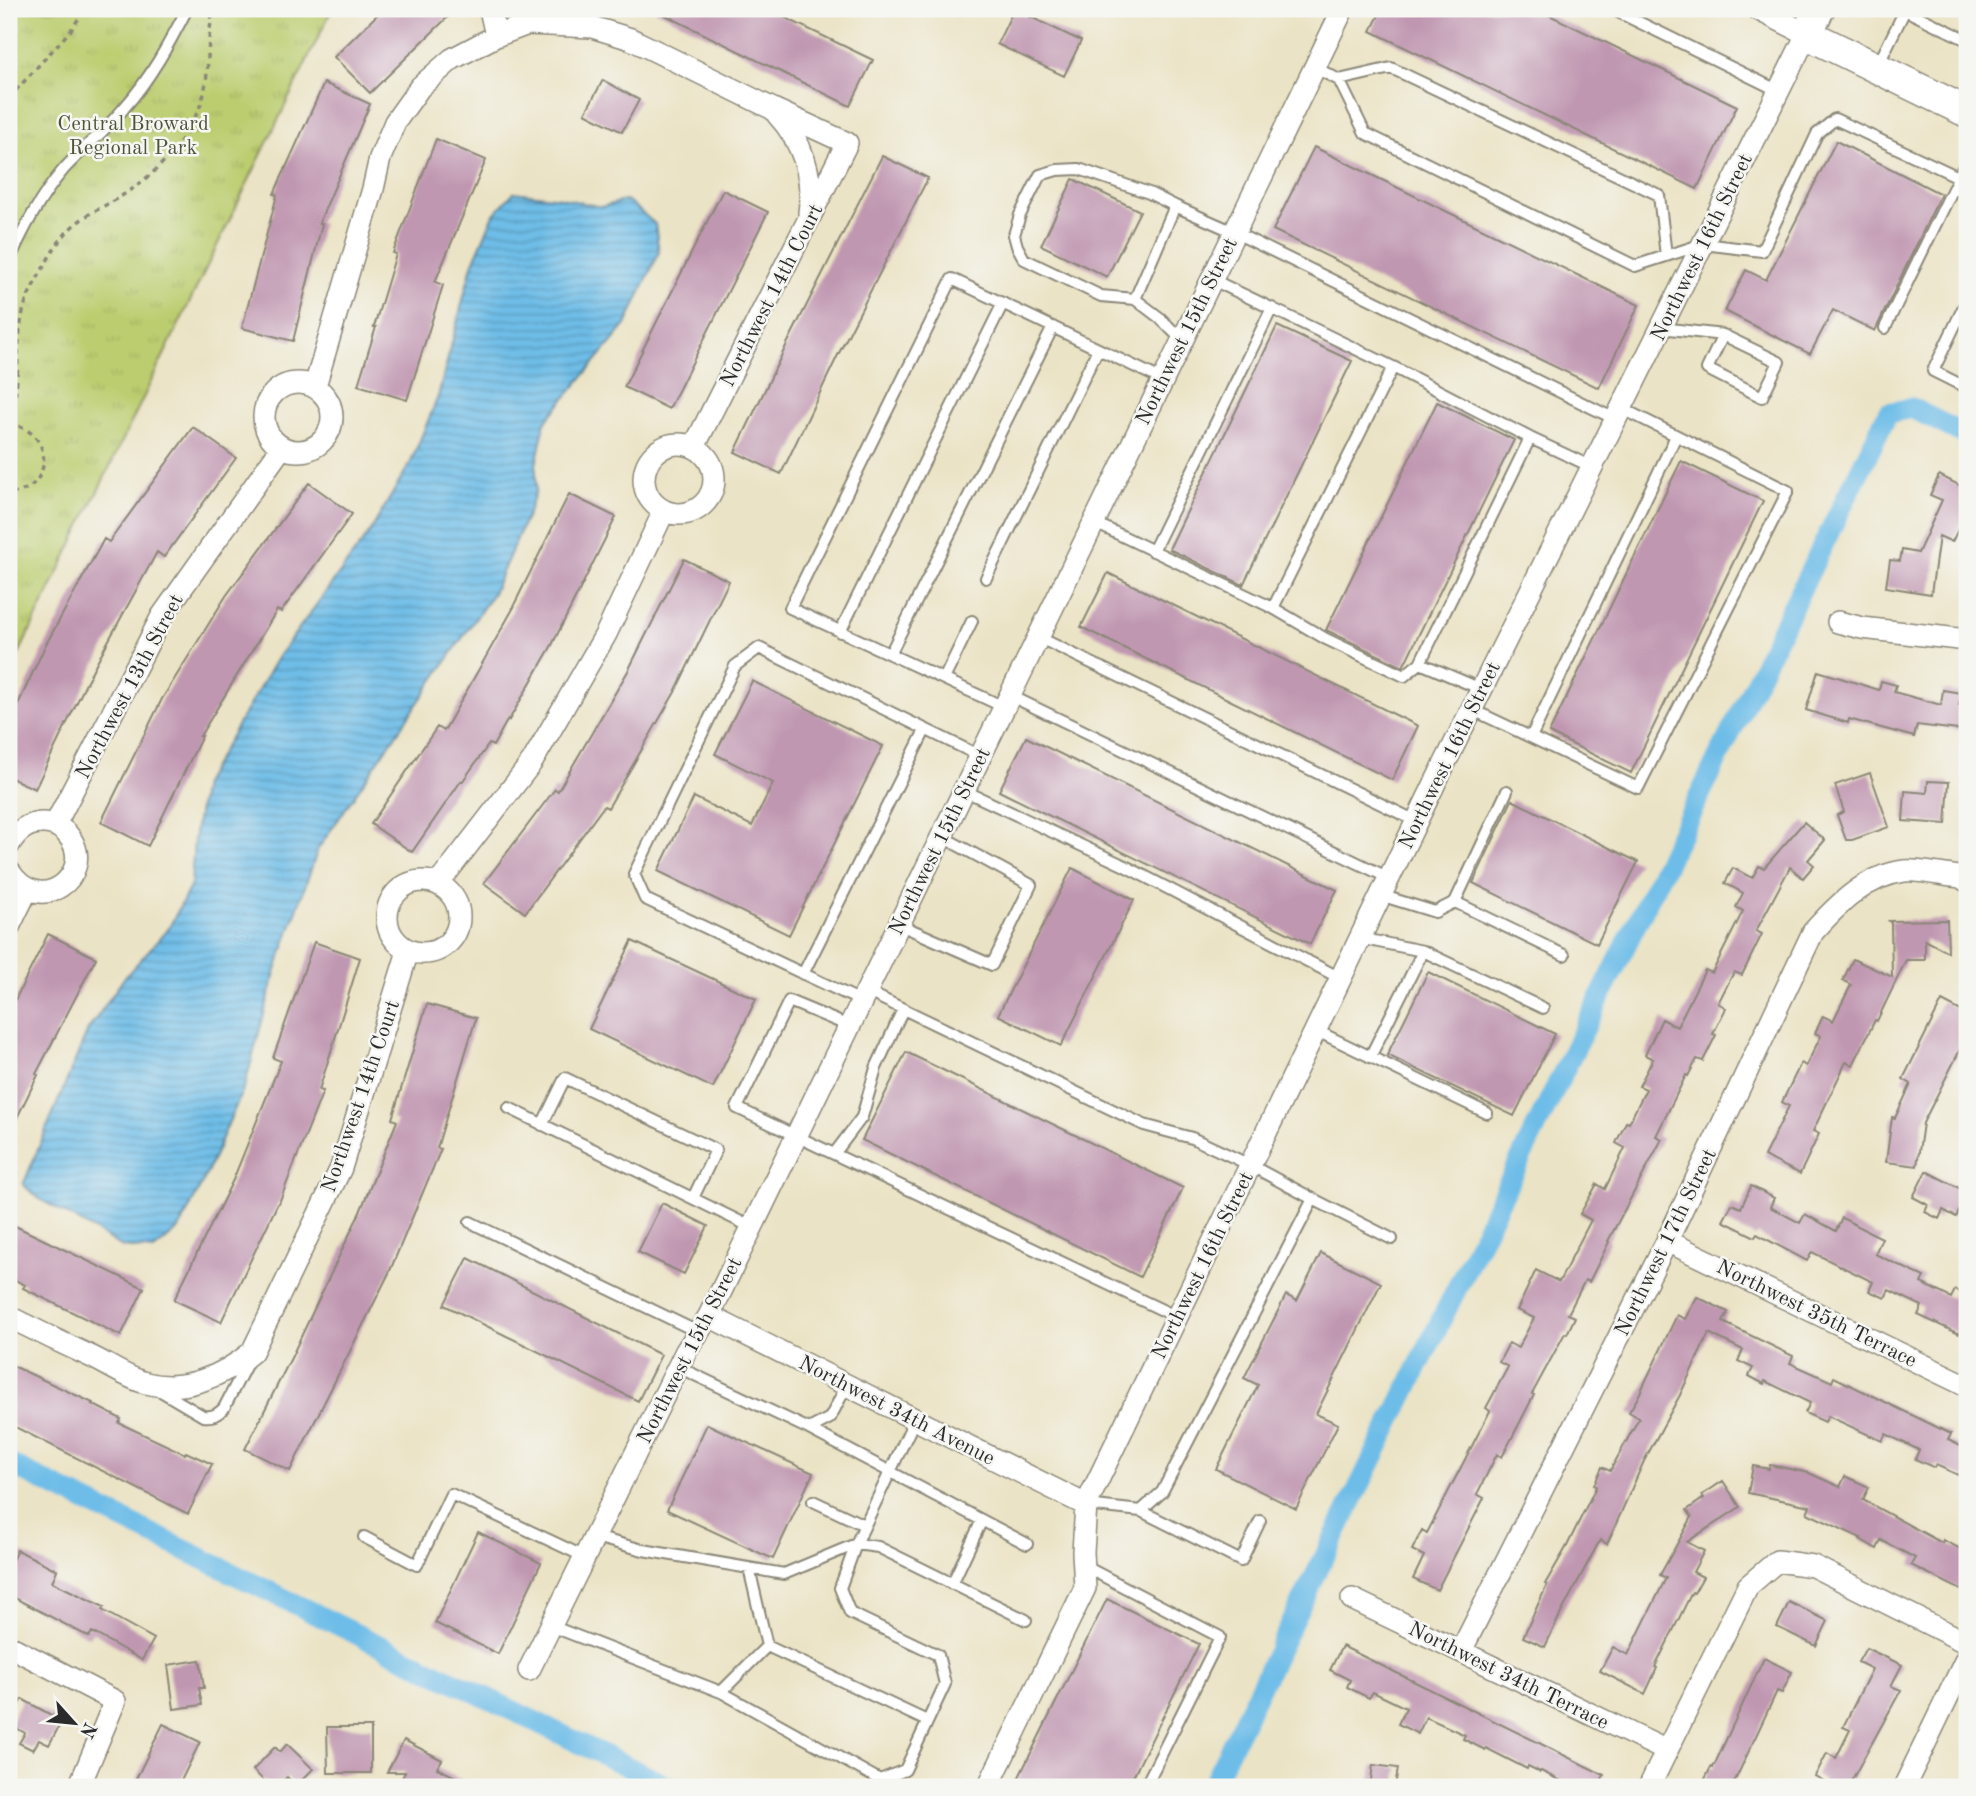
<svg xmlns="http://www.w3.org/2000/svg" width="1976" height="1796" font-family="'Old Standard TT',serif">
<style>
.park{fill:url(#park-tufts);stroke:#747c4d;stroke-width:2}
.water{fill:url(#water-rules);stroke:#4c748a;stroke-width:2}
.lines{fill:none;stroke-linecap:round;stroke-linejoin:round}
.canal{stroke:#6ebde8;stroke-width:21}
.building{fill:#c097b1}
.lane-casing{stroke:#8b8778;stroke-width:14}
.street-casing{stroke:#8b8778;stroke-width:24}
.secondary-casing{stroke:#8b8778;stroke-width:33}
.path{stroke:#8b8778;stroke-width:3.5;stroke-dasharray:5 5;stroke-linecap:butt}
.lane{stroke:#fff;stroke-width:10}
.street{stroke:#fff;stroke-width:21}
.secondary{stroke:#fff;stroke-width:30}
.labels{text-anchor:middle;stroke-width:5;stroke-linejoin:round;paint-order:stroke}
.park-label{font-size:21px;fill:#4f543c;stroke:#f6f6f2}
.street-label{font-size:21px;fill:#2b2b2b;stroke:#f6f6f2}
</style>
<defs>
<pattern id="park-tufts" width="24" height="20" patternUnits="userSpaceOnUse" patternTransform="scale(1.75)"><rect width="24" height="20" fill="#bccd6f"/><path d="M3 7l-1-3M5 7V3M7 7l1-3M15 17l-1-3M17 17v-4M19 17l1-3" fill="none" stroke="#a2b060"/></pattern>
<pattern id="water-rules" width="6" height="5" patternUnits="userSpaceOnUse" patternTransform="scale(1.75)"><rect width="6" height="5" fill="#6ebde8"/><path d="M0 2.5h6" fill="none" stroke="#5b9abc"/></pattern>
</defs>
<rect width="100%" height="100%" fill="#f6f6f2"/>
<filter id="ink" filterUnits="userSpaceOnUse"><feTurbulence type="fractalNoise" baseFrequency=".0143" numOctaves="2"/><feDisplacementMap in="SourceGraphic" scale="14" xChannelSelector="R" yChannelSelector="G"/><feConvolveMatrix kernelMatrix="1 2 1 2 8 2 1 2 1" color-interpolation-filters="sRGB"/></filter>
<filter id="wash" filterUnits="userSpaceOnUse"><feTurbulence type="fractalNoise" baseFrequency=".00686" numOctaves="4" result="noise"/><feDisplacementMap in="SourceGraphic" scale="28" xChannelSelector="R" yChannelSelector="G"/><feGaussianBlur stdDeviation="1.57" result="paint"/><feColorMatrix in="noise" values="0 0 0 0 0 0 0 0 0 0 0 0 0 0 0 0 0 1.4 0 .05"/><feComposite in="paint" operator="in"/></filter>
<g filter="url(#wash)">
<rect width="100%" height="100%" fill="#ebe3c5"/>
<path class="park" d="M 9,9 L 332,9 L 9,674 Z"/>
<path class="water" d="M 514,192 L 561,198 L 601,207 L 627,200 L 655,224 L 659,252 L 626,325 L 545,422 L 536,465 L 536,490 L 527,516 L 493,593 L 318,849 L 275,973 L 245,1085 L 206,1175 L 179,1229 L 154,1250 L 123,1247 L 40,1199 L 23,1185 L 88,1030 L 124,978 L 169,928 L 191,885 L 194,839 L 203,784 L 277,658 L 370,532 L 411,462 L 438,397 L 472,265 L 494,214 Z"/>
<g class="lines">
<path class="canal" d="M 9,1464 L 669,1787
M 1211,1787 L 1888,413 L 1912,408 L 1967,436"/>
</g>
<g id="blocks">
<path class="building" d="M 383,9 L 456,9 L 370,93 L 334,57 Z
M 653,9 L 767,9 L 873,60 L 850,106 Z
M 1014,9 L 1081,41 L 1064,76 L 997,44 Z
M 1382,9 L 1537,9 L 1737,106 L 1697,189 L 1371,31 Z
M 603,80 L 639,100 L 622,132 L 585,113 Z
M 324,83 L 370,104 L 319,223 L 322,224 L 293,341 L 242,328 L 277,195 L 274,194 Z
M 436,139 L 486,160 L 435,282 L 443,285 L 407,400 L 358,385 L 376,327 L 374,327 L 396,254 L 393,253 Z
M 1836,141 L 1941,194 L 1875,331 L 1833,310 L 1810,354 L 1725,311 L 1746,270 L 1766,280 Z
M 1314,147 L 1639,305 L 1599,388 L 1273,230 Z
M 882,156 L 928,178 L 837,357 L 781,474 L 735,452 L 787,344 Z
M 1073,179 L 1140,211 L 1107,277 L 1041,245 Z
M 723,190 L 768,212 L 669,409 L 624,387 Z
M 1277,326 L 1352,361 L 1243,585 L 1169,549 Z
M 1437,402 L 1514,440 L 1403,667 L 1326,630 Z
M 193,427 L 236,458 L 164,557 L 157,552 L 93,669 L 35,789 L 9,777 L 9,724 L 45,646 L 104,539 L 109,542 Z
M 1681,461 L 1763,501 L 1631,773 L 1549,733 Z
M 1939,475 L 1967,489 L 1967,511 L 1952,542 L 1939,536 L 1931,594 L 1886,587 L 1890,560 L 1900,561 L 1902,550 L 1918,553 L 1942,500 L 1930,495 Z
M 309,483 L 352,514 L 281,612 L 277,610 L 200,736 L 202,736 L 148,846 L 101,822 L 162,699 L 226,596 Z
M 569,494 L 616,517 L 552,645 L 509,720 L 508,719 L 493,746 L 489,744 L 462,782 L 461,781 L 412,852 L 371,824 L 437,727 L 444,731 L 514,607 L 513,607 Z
M 684,559 L 729,581 L 675,692 L 608,808 L 604,806 L 525,913 L 484,883 L 555,789 L 558,791 L 628,671 Z
M 1108,573 L 1418,726 L 1392,780 L 1081,627 Z
M 1818,671 L 1879,690 L 1881,681 L 1896,685 L 1894,692 L 1941,705 L 1943,690 L 1961,693 L 1959,705 L 1967,706 L 1967,731 L 1917,725 L 1914,737 L 1849,719 L 1848,723 L 1806,710 Z
M 752,681 L 883,746 L 789,935 L 658,871 L 694,797 L 752,826 L 773,783 L 715,754 Z
M 1026,737 L 1337,890 L 1310,944 L 999,791 Z
M 1870,773 L 1889,827 L 1852,840 L 1846,840 L 1837,815 L 1844,812 L 1835,785 Z
M 1928,781 L 1949,782 L 1946,824 L 1903,821 L 1905,791 L 1927,793 Z
M 1512,800 L 1638,862 L 1597,944 L 1473,883 Z
M 1804,822 L 1825,840 L 1808,860 L 1814,865 L 1803,878 L 1790,867 L 1756,931 L 1762,934 L 1742,975 L 1734,972 L 1718,1003 L 1726,1008 L 1713,1034 L 1716,1035 L 1703,1061 L 1697,1059 L 1688,1076 L 1686,1075 L 1656,1136 L 1662,1139 L 1608,1241 L 1609,1242 L 1589,1282 L 1585,1280 L 1568,1314 L 1575,1317 L 1567,1334 L 1565,1333 L 1532,1394 L 1534,1395 L 1502,1457 L 1497,1454 L 1477,1494 L 1484,1498 L 1437,1590 L 1413,1579 L 1424,1556 L 1412,1550 L 1422,1530 L 1427,1533 L 1490,1411 L 1486,1408 L 1508,1367 L 1499,1362 L 1509,1343 L 1518,1348 L 1534,1318 L 1517,1310 L 1536,1270 L 1559,1282 L 1591,1220 L 1580,1214 L 1597,1184 L 1605,1189 L 1625,1148 L 1616,1143 L 1626,1122 L 1629,1123 L 1646,1089 L 1639,1086 L 1653,1059 L 1645,1055 L 1662,1019 L 1677,1027 L 1705,970 L 1712,973 L 1743,911 L 1736,907 L 1743,893 L 1725,883 L 1733,868 L 1752,878 L 1759,866 L 1764,868 Z
M 1072,868 L 1134,900 L 1061,1046 L 998,1015 Z
M 1947,920 L 1948,952 L 1925,940 L 1925,960 L 1906,960 L 1877,1021 L 1875,1020 L 1853,1065 L 1846,1062 L 1813,1131 L 1819,1134 L 1800,1174 L 1764,1156 L 1789,1106 L 1782,1102 L 1801,1063 L 1806,1066 L 1821,1036 L 1815,1033 L 1823,1016 L 1833,1021 L 1851,985 L 1843,980 L 1853,959 L 1892,977 L 1891,923 L 1889,921 Z
M 48,934 L 96,958 L 36,1074 L 38,1075 L 9,1134 L 9,1012 Z
M 632,941 L 756,999 L 713,1088 L 589,1029 Z
M 314,942 L 360,958 L 319,1090 L 323,1091 L 279,1203 L 278,1203 L 221,1322 L 174,1300 L 233,1180 L 281,1061 L 273,1058 Z
M 1428,972 L 1555,1034 L 1514,1116 L 1387,1055 Z
M 1942,1001 L 1967,1014 L 1967,1036 L 1923,1123 L 1917,1166 L 1886,1162 L 1892,1117 L 1895,1118 L 1911,1084 L 1903,1079 Z
M 427,1004 L 476,1018 L 437,1148 L 441,1149 L 389,1273 L 290,1471 L 245,1449 L 291,1358 L 360,1212 L 397,1121 L 392,1119 Z
M 906,1052 L 1183,1188 L 1140,1277 L 862,1140 Z
M 1926,1171 L 1967,1192 L 1967,1197 L 1956,1217 L 1943,1210 L 1939,1219 L 1925,1212 L 1928,1205 L 1913,1197 Z
M 1751,1186 L 1774,1198 L 1770,1207 L 1800,1223 L 1805,1214 L 1836,1231 L 1842,1218 L 1882,1238 L 1875,1254 L 1924,1277 L 1921,1283 L 1951,1298 L 1955,1290 L 1967,1295 L 1967,1318 L 1959,1334 L 1918,1315 L 1922,1306 L 1889,1290 L 1885,1298 L 1869,1291 L 1873,1282 L 1812,1252 L 1807,1261 L 1757,1234 L 1755,1237 L 1723,1221 L 1732,1204 L 1741,1208 Z
M 662,1203 L 708,1226 L 684,1274 L 638,1252 Z
M 9,1223 L 144,1288 L 121,1336 L 23,1288 L 25,1285 L 9,1277 Z
M 1321,1253 L 1381,1283 L 1316,1414 L 1338,1424 L 1296,1509 L 1216,1469 L 1258,1385 L 1244,1378 L 1286,1295 L 1297,1301 Z
M 468,1258 L 661,1355 L 638,1401 L 444,1305 Z
M 1697,1297 L 1728,1312 L 1723,1322 L 1793,1356 L 1790,1363 L 1832,1382 L 1834,1377 L 1951,1434 L 1948,1440 L 1967,1449 L 1967,1479 L 1936,1465 L 1935,1468 L 1915,1459 L 1919,1450 L 1886,1434 L 1882,1441 L 1828,1416 L 1825,1422 L 1805,1413 L 1810,1403 L 1765,1381 L 1764,1384 L 1749,1376 L 1753,1368 L 1738,1361 L 1743,1350 L 1709,1333 L 1680,1395 L 1644,1461 L 1607,1544 L 1600,1540 L 1560,1615 L 1545,1647 L 1523,1637 L 1547,1585 L 1545,1584 L 1567,1546 L 1596,1487 L 1594,1485 L 1602,1467 L 1610,1471 L 1639,1418 L 1629,1412 L 1638,1397 L 1677,1315 L 1685,1319 Z
M 9,1364 L 93,1403 L 92,1404 L 121,1419 L 119,1423 L 185,1454 L 186,1452 L 212,1464 L 188,1514 L 9,1424 Z
M 707,1424 L 813,1473 L 773,1559 L 667,1510 Z
M 1770,1465 L 1809,1473 L 1840,1487 L 1845,1476 L 1869,1487 L 1863,1500 L 1942,1543 L 1943,1540 L 1967,1552 L 1967,1593 L 1911,1565 L 1915,1558 L 1881,1540 L 1877,1549 L 1860,1539 L 1861,1538 L 1807,1513 L 1810,1506 L 1748,1493 L 1753,1466 L 1769,1469 Z
M 1723,1481 L 1740,1507 L 1687,1542 L 1704,1551 L 1693,1572 L 1703,1577 L 1694,1593 L 1692,1592 L 1655,1667 L 1657,1668 L 1645,1694 L 1600,1671 L 1613,1647 L 1628,1655 L 1666,1578 L 1660,1575 L 1692,1517 L 1687,1510 L 1704,1498 L 1702,1495 Z
M 478,1532 L 541,1563 L 498,1654 L 435,1623 Z
M 17,1550 L 57,1570 L 52,1582 L 104,1607 L 102,1610 L 154,1639 L 142,1660 L 92,1632 L 89,1637 L 9,1595 L 9,1566 Z
M 1107,1599 L 1199,1644 L 1128,1787 L 1014,1787 Z
M 1789,1602 L 1828,1621 L 1816,1646 L 1777,1627 Z
M 1342,1646 L 1604,1775 L 1598,1787 L 1573,1787 L 1541,1771 L 1540,1772 L 1528,1766 L 1527,1769 L 1486,1748 L 1485,1750 L 1463,1739 L 1465,1735 L 1426,1717 L 1418,1734 L 1398,1724 L 1406,1708 L 1373,1692 L 1369,1698 L 1347,1687 L 1350,1680 L 1330,1670 Z
M 1866,1648 L 1902,1665 L 1891,1686 L 1901,1690 L 1848,1787 L 1820,1787 L 1824,1781 L 1815,1776 L 1827,1753 L 1836,1758 L 1850,1730 L 1843,1727 L 1872,1669 L 1858,1662 Z
M 1764,1658 L 1792,1672 L 1782,1693 L 1777,1691 L 1732,1787 L 1701,1787 L 1711,1767 L 1713,1768 Z
M 200,1660 L 204,1688 L 199,1688 L 202,1705 L 174,1709 L 168,1665 Z
M 22,1699 L 62,1721 L 49,1745 L 39,1740 L 33,1750 L 19,1743 L 25,1733 L 9,1724 Z
M 163,1724 L 200,1742 L 178,1787 L 132,1787 Z
M 327,1727 L 371,1727 L 371,1773 L 328,1773 Z
M 404,1740 L 442,1760 L 437,1768 L 476,1787 L 398,1787 L 405,1772 L 387,1772 Z
M 287,1744 L 313,1769 L 296,1786 L 287,1777 L 277,1787 L 270,1787 L 253,1770 L 275,1747 L 280,1752 Z
M 1373,1765 L 1398,1768 L 1395,1787 L 1370,1787 Z"/>
</g>
</g>
<g filter="url(#ink)">
<use href="#blocks" fill-opacity="0" stroke="#8b8778" stroke-width="2"/>
<g class="lines">
<g class="lane-casing">
<path id="lane" d="M 1612,9 L 1779,91
M 1314,67 L 1339,80 L 1365,133 L 1635,266 L 1703,244 L 1762,251 L 1817,134 L 1835,119 L 1967,181
M 1877,67 L 1905,10 L 1967,40
M 1339,80 L 1391,68 L 1659,195 L 1666,256
M 9,261 C 24,228 40,197 64,169 C 83,148 106,130 124,108 C 150,79 169,44 187,9
M 1135,299 L 1101,296 L 1024,259 L 1017,246 L 1014,235 L 1020,215 L 1040,175 L 1057,170 L 1079,169 L 1149,193 L 1175,206
M 1967,300 L 1933,371 L 1967,388
M 1661,328 L 1723,335 L 1779,362 L 1762,397 L 1707,369 L 1723,335
M 1885,328 L 1967,160
M 1182,340 L 1160,318 L 1135,299 L 1175,206 L 1234,232 L 1615,419
M 1393,367 L 1530,438
M 1093,522 L 1273,608 L 1393,367 L 1211,279
M 1153,551 L 1272,308
M 986,578 L 1098,349
M 1273,608 L 1326,639 L 1404,676 L 1420,663
M 840,632 L 1003,303
M 1038,637 L 1416,821
M 890,654 L 1053,327
M 944,679 L 972,621
M 1481,689 L 1420,663 L 1530,438 L 1592,467
M 1009,695 L 1389,878
M 1004,707 L 790,608 L 952,279 L 1163,380
M 1471,709 L 1638,788 L 1788,491 L 1621,408
M 1531,737 L 1676,436
M 963,790 L 1125,866 L 1340,978
M 1380,895 L 1435,912 L 1455,902 L 1564,955
M 1455,902 L 1507,791
M 898,924 L 992,965 L 1031,885 L 941,836
M 1359,938 L 1423,951
M 803,974 L 925,730
M 866,991 L 1144,1125 L 1192,1138 L 1250,1165 L 1313,1199 L 1162,1492 L 1141,1511
M 861,1001 L 645,899 L 634,874 L 735,666 L 759,648 L 980,756
M 849,1026 L 789,1001 L 737,1108 L 1177,1317
M 1315,1030 L 1487,1113
M 1370,1057 L 1423,951 L 1543,1008
M 509,1108 L 751,1227
M 542,1125 L 565,1078 L 716,1150 L 693,1198
M 834,1154 L 862,1117 L 876,1068 L 903,1009
M 1313,1199 L 1392,1239
M 470,1222 L 698,1332
M 678,1367 L 809,1429 L 830,1418 L 847,1385
M 159,1390 L 203,1416 C 213,1417 217,1415 224,1408 L 248,1361
M 809,1429 L 1027,1544
M 813,1501 L 864,1525
M 1086,1505 L 1141,1511 L 1241,1561 L 1260,1521
M 364,1537 L 417,1565 L 451,1494 L 585,1557
M 595,1537 L 643,1550 L 784,1574 L 856,1544 L 915,1419
M 1084,1566 L 1220,1637 L 1145,1787
M 749,1568 L 767,1646 L 927,1721
M 952,1584 L 982,1520
M 551,1626 L 721,1692 L 880,1780 L 905,1770 L 945,1684 L 938,1655 L 850,1613 L 840,1588 L 856,1544 L 878,1547 L 1026,1620
M 721,1692 L 767,1646"/>
</g>
<g class="street-casing">
<path id="street" d="M 490,9 L 496,36
M 777,114 C 802,141 814,176 809,213
M264 417a34 34 0 1 1 68 0a34 34 0 1 1-68 0Z
M 315,386 L 373,189 L 380,158 L 395,122 L 420,87 L 452,59 L 496,36 L 528,24 L 592,27 L 631,39 L 773,109 L 847,143 L 694,447
M644 479a35 35 0 1 1 70 0a35 35 0 1 1-70 0Z
M 1838,622 L 1862,628 L 1967,640
M 55,825 L 162,616 L 282,447
M 9,845 C 16,832 28,822 44,823 C 55,823 65,830 71,839 C 94,875 40,919 9,871
M387 917a36 36 0 1 1 72 0a36 36 0 1 1-72 0Z
M 438,884 L 532,762 L 606,634 L 664,511
M 9,927 L 27,890
M 1667,1241 L 1967,1386
M 709,1316 L 1086,1505
M 9,1317 C 37,1331 64,1344 92,1357 C 109,1365 129,1379 146,1383 C 184,1393 223,1376 252,1352 L 341,1168 L 408,951
M 1352,1599 L 1667,1751
M 9,1646 L 115,1701 L 79,1787
M 1461,1651 L 1667,1241 L 1813,932 C 1838,904 1866,876 1904,871 C 1918,869 1945,876 1960,877 L 1967,881
M 529,1670 L 686,1351 L 709,1316 L 1343,9
M 988,1787 L 1085,1588 L 1083,1552 L 1086,1505 L 1436,781 L 1807,34 L 1757,9
M 1649,1787 L 1748,1586 L 1777,1561 L 1813,1566 L 1967,1643
M 1904,1787 L 1967,1657"/>
</g>
<g class="secondary-casing">
<path id="secondary" d="M 1819,9 L 1807,34 L 1967,112"/>
</g>
<path class="path" d="M 9,98 L 71,30 L 85,9
M 9,424 C 22,386 14,346 24,308 C 27,297 34,284 40,274 C 49,257 58,240 73,226 C 88,213 106,206 123,195 C 154,176 181,147 197,113 C 213,81 204,43 214,9
M 9,424 C 58,431 52,493 9,493"/>
<use href="#lane" class="lane"/>
<use href="#street" class="street"/>
<use href="#secondary" class="secondary"/>
</g>
</g>
<g class="labels">
<g class="park-label">
<text x="133" y="130">Central Broward<tspan x="133" dy="24">Regional Park</tspan></text>
</g>
<g class="street-label">
<text transform="translate(1701 247) rotate(-64)" y="7">Northwest 16th Street</text>
<text transform="translate(771 295) rotate(-63)" y="7">Northwest 14th Court</text>
<text transform="translate(1186 331) rotate(-64)" y="7">Northwest 15th Street</text>
<text transform="translate(129 686) rotate(-62)" y="7">Northwest 13th Street</text>
<text transform="translate(1449 755) rotate(-64)" y="7">Northwest 16th Street</text>
<text transform="translate(939 841) rotate(-64)" y="7">Northwest 15th Street</text>
<text transform="translate(360 1096) rotate(-71)" y="7">Northwest 14th Court</text>
<text transform="translate(1665 1242) rotate(-64)" y="7">Northwest 17th Street</text>
<text transform="translate(1202 1265) rotate(-64)" y="7">Northwest 16th Street</text>
<text transform="translate(1817 1313) rotate(26)" y="7">Northwest 35th Terrace</text>
<text transform="translate(689 1350) rotate(-63)" y="7">Northwest 15th Street</text>
<text transform="translate(897 1410) rotate(27)" y="7">Northwest 34th Avenue</text>
<text transform="translate(1509 1675) rotate(26)" y="7">Northwest 34th Terrace</text>
</g>
</g>
<rect width="1976" height="1796" fill="none" stroke="#f6f6f2" stroke-width="35"/>
<g transform="translate(74 1723) rotate(117)" stroke="#f6f6f2" stroke-width="5" paint-order="stroke">
<path d="M0-5L12 26L0 18L-12 26Z" fill="#2b2b2b"/>
<text y="-10" font-size="19" font-weight="bold" text-anchor="middle" fill="#2b2b2b">N</text>
</g>
</svg>
